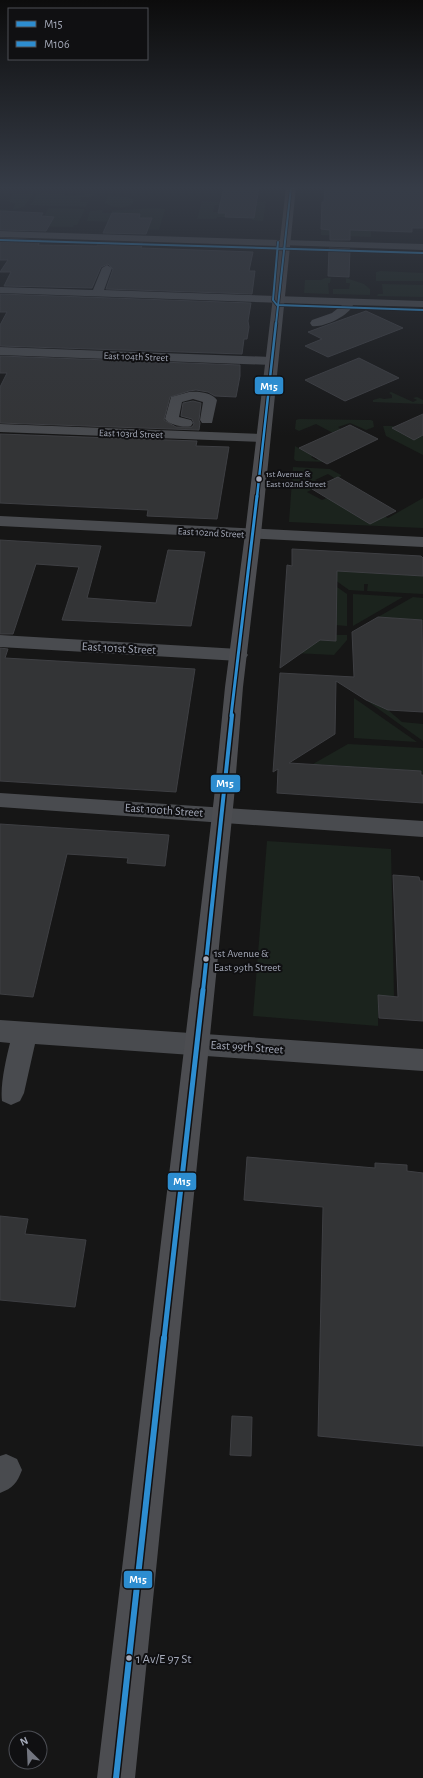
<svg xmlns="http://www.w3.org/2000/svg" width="423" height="1778" font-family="'Alegreya Sans',sans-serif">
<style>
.green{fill:#1b231d}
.building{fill:#333436;stroke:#3e3f43}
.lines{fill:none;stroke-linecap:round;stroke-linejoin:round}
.minor{fill:#494b4f;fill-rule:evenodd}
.major{fill:#4c4d51;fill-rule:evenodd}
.bus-1-far5-casing{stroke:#101012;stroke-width:3.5}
.bus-1-far4-casing{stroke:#101012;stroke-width:4.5}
.bus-1-far3-casing{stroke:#101012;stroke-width:5.5}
.bus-1-far2-casing{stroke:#101012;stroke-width:7}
.bus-1-far1-casing{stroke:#101012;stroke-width:8}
.bus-1-casing{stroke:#101012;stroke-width:9}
.bus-2-casing{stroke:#101012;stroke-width:3.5}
.bus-1-far5{stroke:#2d8dd0;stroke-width:2}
.bus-1-far4{stroke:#2d8dd0;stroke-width:2.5}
.bus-1-far3{stroke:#2d8dd0;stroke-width:3}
.bus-1-far2{stroke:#2d8dd0;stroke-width:4}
.bus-1-far1{stroke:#2d8dd0;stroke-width:5}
.bus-1{stroke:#2d8dd0;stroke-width:6}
.bus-2{stroke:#2d8dd0;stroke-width:2}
.bus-dot{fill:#a5aab9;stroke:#101012;stroke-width:1.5}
.labels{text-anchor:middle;stroke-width:4;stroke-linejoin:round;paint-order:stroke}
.far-bus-label{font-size:9px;fill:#a5aab9;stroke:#101012;text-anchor:start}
.far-street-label{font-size:10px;fill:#a5aab9;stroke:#101012}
.bus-label{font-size:11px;fill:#a5aab9;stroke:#101012;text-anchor:start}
.street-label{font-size:12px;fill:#a5aab9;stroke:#101012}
.near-bus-label{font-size:13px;fill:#a5aab9;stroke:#101012;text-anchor:start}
.line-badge{stroke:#101012;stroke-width:1.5}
.badge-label{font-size:11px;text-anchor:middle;font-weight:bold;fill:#fff}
</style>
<rect width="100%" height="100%" fill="#161616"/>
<path class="green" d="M 41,193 L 65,194 L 64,196 L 92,194 L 91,197 L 81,197 L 80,202 L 88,202 L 85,207 L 30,205 L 37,195 Z
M 13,194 L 32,194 L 24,207 L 3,212 L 0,217 L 0,209 L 12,210 L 16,203 L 8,202 Z
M 108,196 L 127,197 L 133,199 L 133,204 C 124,209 113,209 105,203 Z
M 202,201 L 234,202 L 241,205 L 215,205 L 213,212 L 226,213 L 225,217 L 217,217 L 216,219 L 197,219 Z
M 266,201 L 263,221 L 252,220 L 255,210 L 254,202 Z
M 48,208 L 85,209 L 77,225 L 74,225 L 73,227 L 22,226 L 23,224 L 50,225 L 54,217 L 44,217 Z
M 156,208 L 165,209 L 159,230 L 121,229 L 125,225 L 149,226 L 152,218 L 139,218 L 140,214 L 112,213 L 109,221 L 114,222 L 87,221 L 90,211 L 103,210 L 102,213 L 112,213 L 112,211 L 105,211 Z
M 321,229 L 371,231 L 371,237 L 321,235 Z
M 381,271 L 423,273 L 423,281 L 376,281 L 376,272 Z
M 325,278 L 331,278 L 330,283 L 328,283 L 329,294 L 304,293 L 305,280 L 321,280 Z
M 346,278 L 364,284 L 370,289 L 370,295 L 333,294 L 333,289 L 349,289 L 350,283 L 346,283 Z
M 382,284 L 423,285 L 423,297 L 377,296 L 378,294 L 383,294 Z
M 391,392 L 413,402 L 417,400 L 413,398 L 417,397 L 423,400 L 423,404 L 373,402 L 373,400 L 380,398 L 384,399 L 392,398 L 392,395 L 389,393 Z
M 299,419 L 371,420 L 373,421 L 374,427 L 366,430 L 350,423 L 338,427 L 341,429 L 333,433 L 316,424 L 299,431 L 295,429 L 296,420 Z
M 383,426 L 392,426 L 402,430 L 399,432 L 414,440 L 423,435 L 423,455 L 386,436 Z
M 295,446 L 313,456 L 311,457 L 316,460 L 328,455 L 326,462 L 296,461 L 294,459 Z
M 293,467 L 330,469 L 341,475 L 341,476 L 336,479 L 328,474 L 315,480 L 323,484 L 307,492 L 322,500 L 338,493 L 388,518 L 423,498 L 423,528 L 289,522 Z
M 321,570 L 423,576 L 423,594 L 367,591 L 368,584 L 364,584 L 364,591 L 349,590 Z
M 324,578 L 347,594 L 347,626 L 336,625 L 337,595 L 323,585 Z
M 353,594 L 403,597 L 353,626 Z
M 413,597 L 423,598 L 423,630 L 422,620 L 378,617 Z
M 336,635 L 347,635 L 347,640 L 334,655 L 294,653 L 320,640 L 333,641 L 336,638 Z
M 354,698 L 417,742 L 354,738 Z
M 366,700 L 388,710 L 402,722 L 423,724 L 423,741 Z
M 348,744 L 423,748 L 423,775 L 421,771 L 313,764 Z
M 267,841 L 391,849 L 394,997 L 378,996 L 378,1026 L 253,1016 Z"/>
<path class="building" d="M 224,187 L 259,187 L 254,218 L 225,217 L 226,213 L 218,213 Z
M 325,187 L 423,187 L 423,228 L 412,228 L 412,232 L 350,230 L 350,240 L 330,240 L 330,230 L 321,229 L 322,202 L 324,202 Z
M 0,211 L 43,213 L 41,216 L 54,217 L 46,231 L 0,230 Z
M 112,213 L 140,214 L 139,218 L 152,218 L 146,234 L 103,233 Z
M 0,238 L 41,240 L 38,245 L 97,246 L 99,242 L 143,243 L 141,248 L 253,252 L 249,271 L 255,271 L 252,294 L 106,289 L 113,269 L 108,264 L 101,267 L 92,288 L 4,286 L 11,272 L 0,272 L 8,260 L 0,260 Z
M 329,248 L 350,249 L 349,277 L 328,276 Z
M 0,294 L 251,303 L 248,321 L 249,327 L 247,339 L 244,339 L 242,354 L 0,346 L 0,325 L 7,312 L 0,312 Z
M 366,311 L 403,328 L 328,357 L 305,346 L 322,339 L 308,332 Z
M 0,356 L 240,365 L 240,376 L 236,397 L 215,396 L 208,392 L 196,390 L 189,391 L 170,397 L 164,420 L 176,427 L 192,427 L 194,424 L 192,419 L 181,416 L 183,403 L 193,401 L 201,403 L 199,420 L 200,423 L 199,430 L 0,423 L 0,387 L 7,373 L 0,373 Z
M 359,358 L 399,378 L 345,401 L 305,380 Z
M 423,414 L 423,435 L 414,440 L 392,428 Z
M 350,425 L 378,439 L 327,464 L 299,448 Z
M 0,434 L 197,441 L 196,446 L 229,447 L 217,519 L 147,516 L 148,510 L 0,503 Z
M 338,477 L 396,511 L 370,524 L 312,489 Z
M 0,540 L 101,546 L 87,598 L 156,603 L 168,550 L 205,552 L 191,626 L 62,620 L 79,567 L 36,564 L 13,634 L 0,634 Z
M 292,549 L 421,556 L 423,558 L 423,576 L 337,571 L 336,641 L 320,640 L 280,668 L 287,565 L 292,566 Z
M 378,617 L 422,620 L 423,712 L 388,710 L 366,700 L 336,681 L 335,734 L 289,763 L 421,771 L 421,775 L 423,775 L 423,803 L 277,793 L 278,769 L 273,772 L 280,673 L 354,677 L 352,632 Z
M 0,648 L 8,649 L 5,658 L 195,669 L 176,792 L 0,781 Z
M 0,824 L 169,835 L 165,866 L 127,863 L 128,858 L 67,854 L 33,997 L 0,994 Z
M 393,875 L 419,877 L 420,881 L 423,881 L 423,1021 L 379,1018 L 378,995 L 398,997 Z
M 247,1157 L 375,1168 L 375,1163 L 407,1165 L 407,1171 L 423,1173 L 423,1446 L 318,1436 L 323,1207 L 244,1200 Z
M 0,1216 L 28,1219 L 25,1234 L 86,1240 L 75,1307 L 0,1300 Z
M 232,1416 L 252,1417 L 251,1456 L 230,1455 Z"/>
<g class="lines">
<path class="minor" d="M 284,240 L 423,244 L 423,250 L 280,245 L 279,243 Z
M 107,265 L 112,268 L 104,290 L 423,301 L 423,307 L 353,305 C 349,316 323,328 312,326 L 310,323 L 312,320 L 332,313 L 342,305 L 0,293 L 0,287 L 93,290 L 102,268 Z
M 0,347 L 271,357 L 277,361 L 271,365 L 0,355 Z
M 189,392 C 198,391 211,392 217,400 L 212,423 L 202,423 L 200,420 L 203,402 L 193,399 L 182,402 L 179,417 L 191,420 L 193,423 L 191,426 C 184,428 169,425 165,419 L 171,397 Z
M 0,424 L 263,434 L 268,435 L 270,438 L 268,441 L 263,442 L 0,432 Z
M 0,516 L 423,537 L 423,547 L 0,526 Z
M 0,635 L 239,649 L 245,651 L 248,655 L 245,659 L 239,661 L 0,647 Z
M 0,793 L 423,821 L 423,837 L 0,807 Z
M 0,1020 L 423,1049 L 423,1071 L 35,1044 L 24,1093 L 20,1101 L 11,1105 L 2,1101 C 0,1085 6,1059 10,1043 L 0,1042 Z
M 6,1454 L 17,1459 L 22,1470 C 17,1483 13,1488 0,1493 L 0,1456 Z"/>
<path class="major" d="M 286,187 L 296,187 L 261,534 L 243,687 L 234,798 L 135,1778 L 97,1778 L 214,798 L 225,687 L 245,534 L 279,246 L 0,237 L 0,231 L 280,240 Z"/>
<g class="bus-1-far5-casing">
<path id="bus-1-far5" d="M 276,324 L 291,187"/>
</g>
<g class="bus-1-far4-casing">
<path id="bus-1-far4" d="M 257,497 L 276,323"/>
</g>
<g class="bus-1-far3-casing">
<path id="bus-1-far3" d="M 231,716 L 257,496"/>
</g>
<g class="bus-1-far2-casing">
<path id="bus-1-far2" d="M 203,991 L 232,715"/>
</g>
<g class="bus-1-far1-casing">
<path id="bus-1-far1" d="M 164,1339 L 203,990"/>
</g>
<g class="bus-1-casing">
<path id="bus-1" d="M 116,1778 L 164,1338"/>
</g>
<g class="bus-2-casing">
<path id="bus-2" d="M 0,240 L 423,253
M 278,242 L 273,300 L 277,305 L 423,310"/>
</g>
<use href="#bus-1-far5" class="bus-1-far5"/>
<use href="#bus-1-far4" class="bus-1-far4"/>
<use href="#bus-1-far3" class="bus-1-far3"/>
<use href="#bus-1-far2" class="bus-1-far2"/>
<use href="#bus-1-far1" class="bus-1-far1"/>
<use href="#bus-1" class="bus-1"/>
<use href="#bus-2" class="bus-2"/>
</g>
<linearGradient id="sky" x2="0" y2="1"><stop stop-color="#0c0c0c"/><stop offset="0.43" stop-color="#363c47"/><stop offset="1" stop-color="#363c47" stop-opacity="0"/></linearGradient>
<rect width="423" height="436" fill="url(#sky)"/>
<g class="bus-dot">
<circle cx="259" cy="479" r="3.5"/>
<circle cx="206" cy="959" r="3.5"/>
<circle cx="129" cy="1658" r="3.5"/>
</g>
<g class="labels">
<g class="far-bus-label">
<text x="266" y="477">1st Avenue &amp;<tspan x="266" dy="10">East 102nd Street</tspan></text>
</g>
<g class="far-street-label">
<text transform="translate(136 356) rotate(2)" y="4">East 104th Street</text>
<text transform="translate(131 433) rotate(2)" y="4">East 103rd Street</text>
<text transform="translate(211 532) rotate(3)" y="4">East 102nd Street</text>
</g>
<g class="bus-label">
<text x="214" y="957">1st Avenue &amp;<tspan x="214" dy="14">East 99th Street</tspan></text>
</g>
<g class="street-label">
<text transform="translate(119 648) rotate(3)" y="4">East 101st Street</text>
<text transform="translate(164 810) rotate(4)" y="4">East 100th Street</text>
<text transform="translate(247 1047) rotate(4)" y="4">East 99th Street</text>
</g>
<g class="near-bus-label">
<text x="136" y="1663">1 Av/E 97 St</text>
</g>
</g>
<g class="line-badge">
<rect x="254" y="376" width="30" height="19" rx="4" fill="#2d8dd0"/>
<rect x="210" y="774" width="31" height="19" rx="4" fill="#2d8dd0"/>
<rect x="167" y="1172" width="30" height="19" rx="4" fill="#2d8dd0"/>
<rect x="123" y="1570" width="30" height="19" rx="4" fill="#2d8dd0"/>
</g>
<g class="badge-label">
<text x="269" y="390">M15</text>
<text x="225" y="787">M15</text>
<text x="182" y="1185">M15</text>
<text x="138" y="1583">M15</text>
</g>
<rect x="8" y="8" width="140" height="52" fill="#101012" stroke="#4c4e55"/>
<rect x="16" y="21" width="20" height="6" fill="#2d8dd0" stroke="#4c4e55"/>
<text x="44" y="28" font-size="12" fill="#a5aab9">M15</text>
<rect x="16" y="41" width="20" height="6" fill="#2d8dd0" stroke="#4c4e55"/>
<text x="44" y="48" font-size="12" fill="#a5aab9">M106</text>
<g transform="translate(28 1750) rotate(336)"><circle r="19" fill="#101012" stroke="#4c4e55"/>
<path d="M0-3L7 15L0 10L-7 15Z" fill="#737680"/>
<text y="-6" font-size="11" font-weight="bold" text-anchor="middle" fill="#a5aab9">N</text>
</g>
</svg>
